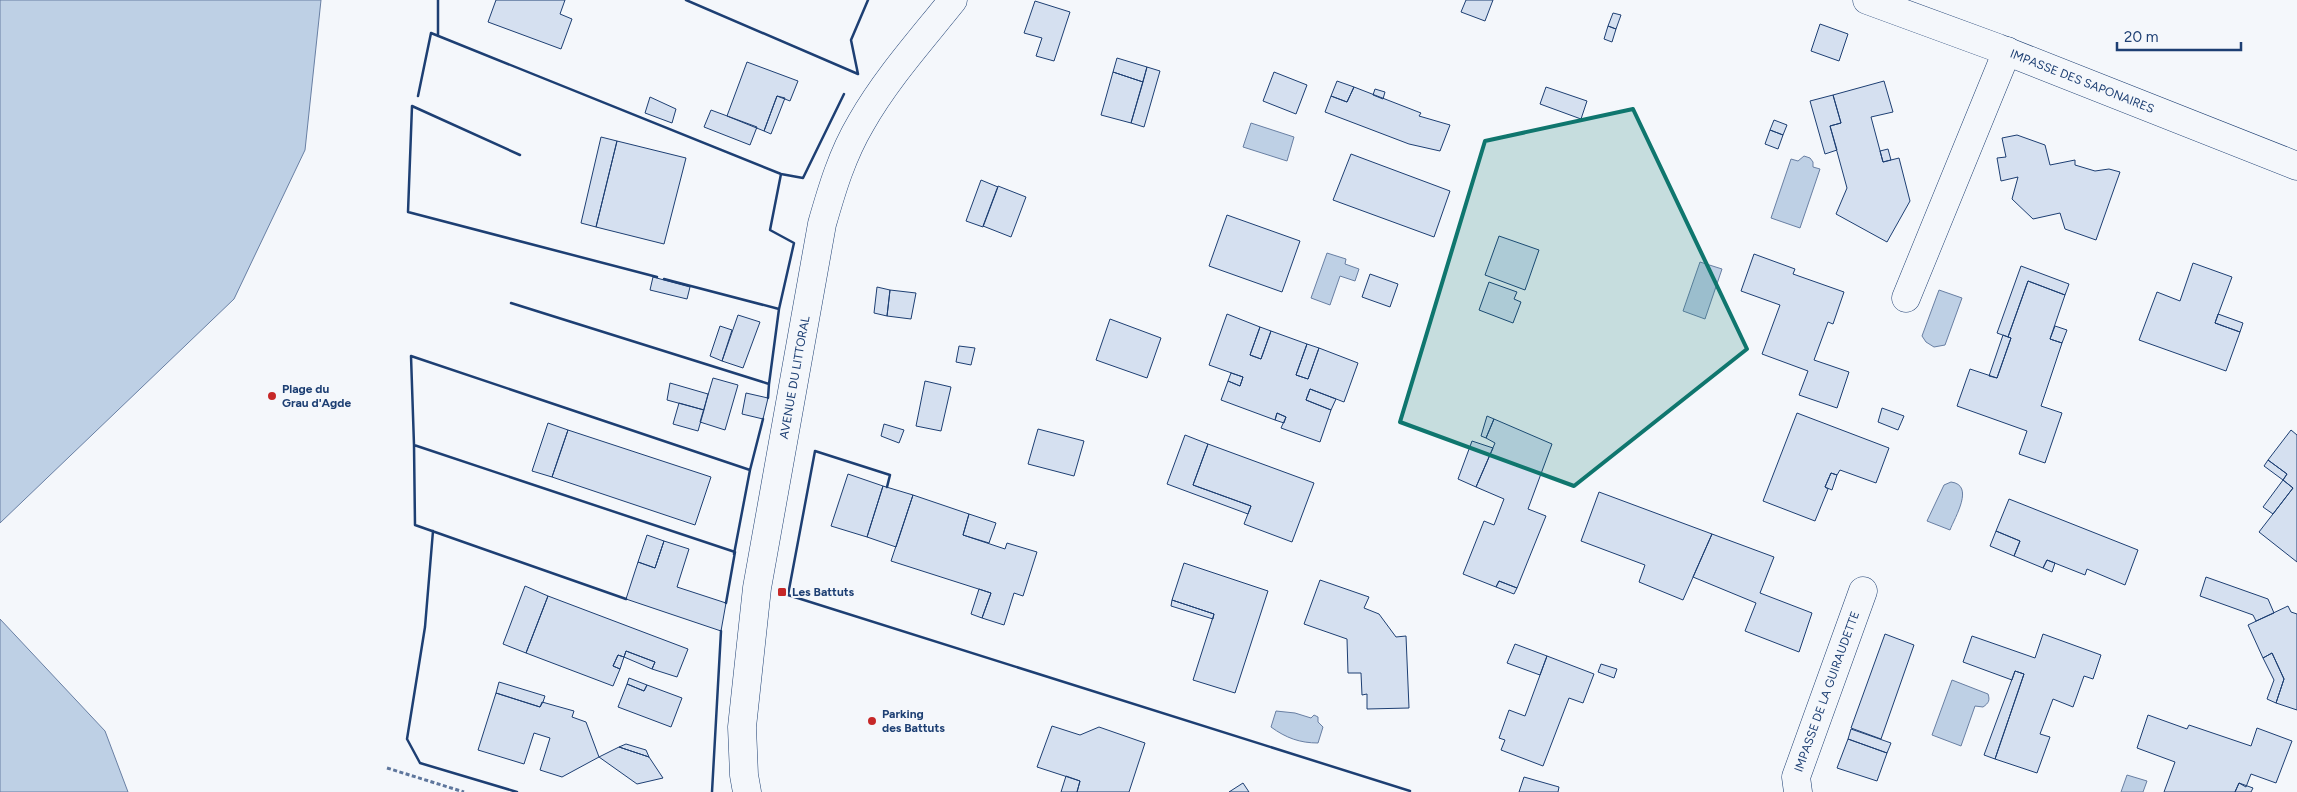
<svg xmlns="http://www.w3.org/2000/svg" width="2297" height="792" font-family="Figtree,sans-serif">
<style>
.water{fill:#bed0e5;stroke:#687fa3}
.building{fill:#d5e0f0;stroke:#1d3f73}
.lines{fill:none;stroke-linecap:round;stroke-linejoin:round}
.minor-casing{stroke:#1d3f73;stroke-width:29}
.path{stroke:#5e769c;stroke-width:3;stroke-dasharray:4 2.5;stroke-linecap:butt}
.minor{stroke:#f4f7fb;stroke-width:28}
.wall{stroke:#1d3f73;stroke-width:2.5}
.marked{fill:#0f766e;fill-opacity:0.2;stroke:#0f766e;stroke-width:4;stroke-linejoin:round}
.poi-dot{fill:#c62828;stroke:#f4f7fb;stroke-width:2}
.labels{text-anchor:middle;stroke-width:4;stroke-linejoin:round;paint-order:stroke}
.street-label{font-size:12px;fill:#1d3f73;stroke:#f4f7fb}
.poi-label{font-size:12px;font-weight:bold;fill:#1d3f73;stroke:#f4f7fb;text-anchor:start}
</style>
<rect width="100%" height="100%" fill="#f4f7fb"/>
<path class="water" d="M 0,0 L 321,0 L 305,150 L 234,299 L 0,523 Z
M 1251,123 L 1294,137 L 1287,161 L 1243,147 Z
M 1804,156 L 1810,158 L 1813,162 L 1813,167 L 1820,169 L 1800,228 L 1771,218 L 1791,159 L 1798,161 Z
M 1327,253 L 1346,259 L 1345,264 L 1359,269 L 1355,281 L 1340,276 L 1330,305 L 1311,298 Z
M 1700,262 L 1722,269 L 1705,319 L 1683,311 Z
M 1939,290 L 1962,298 L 1945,345 L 1934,347 L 1926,342 L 1922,336 Z
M 1951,482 C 1975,485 1955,517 1950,530 L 1927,521 L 1944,485 Z
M 0,619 L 105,731 L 128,792 L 0,792 Z
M 1952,680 L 1988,694 C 1990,700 1989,703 1983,707 L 1975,706 L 1961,746 L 1932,735 Z
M 1276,711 L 1295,713 L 1311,718 L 1314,715 L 1318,717 L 1318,722 L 1323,727 L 1318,743 C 1300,743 1286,738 1271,727 Z
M 2127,775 L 2147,781 L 2143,792 L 2121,792 Z"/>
<path class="building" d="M 496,0 L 565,0 L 560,14 L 572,19 L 561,49 L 488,22 Z
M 1466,0 L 1493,0 L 1485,21 L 1461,12 Z
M 1035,1 L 1070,12 L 1054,61 L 1036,56 L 1042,38 L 1024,33 Z
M 1613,13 L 1621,15 L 1616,29 L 1608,26 Z
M 1820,24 L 1848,34 L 1839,61 L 1811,51 Z
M 1608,26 L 1616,29 L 1612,42 L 1604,39 Z
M 1117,58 L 1147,67 L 1143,82 L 1113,72 Z
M 747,62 L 798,81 L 790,101 L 777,96 L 764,131 L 727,116 Z
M 1147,67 L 1160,71 L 1144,127 L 1131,123 Z
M 1113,72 L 1143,82 L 1131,123 L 1101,115 Z
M 1274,72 L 1307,85 L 1296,114 L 1263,101 Z
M 1337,81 L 1354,87 L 1347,102 L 1331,96 Z
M 1884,81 L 1893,112 L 1871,117 L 1883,162 L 1899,158 L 1910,201 L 1887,242 L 1836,214 L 1847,188 L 1830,126 L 1841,123 L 1833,95 Z
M 1354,87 L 1421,113 L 1419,116 L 1450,125 L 1440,151 L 1409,144 L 1325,112 L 1331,96 L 1347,102 Z
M 1546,87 L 1587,101 L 1581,119 L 1540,104 Z
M 1375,89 L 1385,92 L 1383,99 L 1373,95 Z
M 1833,95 L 1841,123 L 1830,126 L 1837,150 L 1825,154 L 1810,101 Z
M 777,96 L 785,98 L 771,134 L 764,131 Z
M 650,97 L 676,109 L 672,123 L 645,113 Z
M 711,110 L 757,127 L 750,145 L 704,127 Z
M 1774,120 L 1787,125 L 1783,135 L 1770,130 Z
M 1770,130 L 1783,135 L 1778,149 L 1765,144 Z
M 2017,135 L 2045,145 L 2050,165 L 2075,160 L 2075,165 L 2095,171 L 2109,169 L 2120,172 L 2096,240 L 2065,229 L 2060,213 L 2033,219 L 2012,199 L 2018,177 L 2001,181 L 1997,158 L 2006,157 L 2002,138 Z
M 601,137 L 617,141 L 596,227 L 581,223 Z
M 617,141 L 686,158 L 664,244 L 596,227 Z
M 1888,149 L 1891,160 L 1883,162 L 1880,151 Z
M 1351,154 L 1450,191 L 1434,237 L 1333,200 Z
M 981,180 L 998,187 L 983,227 L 966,221 Z
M 998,186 L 1026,197 L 1011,237 L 983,226 Z
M 1227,215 L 1300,241 L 1282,292 L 1209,266 Z
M 1499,236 L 1539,250 L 1525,290 L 1485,275 Z
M 1754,254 L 1795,269 L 1793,274 L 1844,292 L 1833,324 L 1828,322 L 1814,360 L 1849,372 L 1837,408 L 1799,395 L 1808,371 L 1762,354 L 1780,305 L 1741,291 Z
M 2193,263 L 2232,277 L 2215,323 L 2240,332 L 2226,371 L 2139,340 L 2157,292 L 2180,301 Z
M 2021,266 L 2069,284 L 2065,295 L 2028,281 L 2008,337 L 1997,333 Z
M 1370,274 L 1398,284 L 1390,307 L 1362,297 Z
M 653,277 L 690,287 L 687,299 L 650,290 Z
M 2028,281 L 2065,295 L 2050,339 L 2062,343 L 2041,406 L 2062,413 L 2045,463 L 2019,454 L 2027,431 L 1957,406 L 1970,369 L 1997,378 L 2011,338 L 2008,337 Z
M 1489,282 L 1517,292 L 1514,299 L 1521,302 L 1513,323 L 1479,310 Z
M 877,287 L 890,290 L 887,316 L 874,313 Z
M 890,290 L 916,293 L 911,319 L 887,316 Z
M 1227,314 L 1260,327 L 1250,355 L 1261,359 L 1271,331 L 1307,344 L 1296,375 L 1308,379 L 1319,348 L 1358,363 L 1344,402 L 1310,389 L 1306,400 L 1331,410 L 1320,442 L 1281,428 L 1286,417 L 1277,413 L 1275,420 L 1221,400 L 1228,381 L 1240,386 L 1243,377 L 1209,365 Z
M 2218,314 L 2243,323 L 2240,332 L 2215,323 Z
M 738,315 L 760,322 L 743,368 L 722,361 Z
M 1110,319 L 1161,338 L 1147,378 L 1096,360 Z
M 720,326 L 732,330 L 722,361 L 710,356 Z
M 2055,326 L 2067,330 L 2062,343 L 2050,339 Z
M 1260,327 L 1271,331 L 1261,359 L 1250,355 Z
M 2003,335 L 2011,338 L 1997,378 L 1989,376 Z
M 1307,344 L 1319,348 L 1308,379 L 1296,375 Z
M 959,346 L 975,348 L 971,365 L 956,362 Z
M 1231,373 L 1243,377 L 1240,386 L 1228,381 Z
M 713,378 L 738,385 L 725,430 L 700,422 Z
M 925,381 L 951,387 L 941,431 L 916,426 Z
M 670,383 L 708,394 L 704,410 L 667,400 Z
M 1310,389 L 1336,399 L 1331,410 L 1306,400 Z
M 746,393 L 768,398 L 763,419 L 742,414 Z
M 679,403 L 704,410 L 698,431 L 673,424 Z
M 1882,408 L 1904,416 L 1898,430 L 1878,422 Z
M 1277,413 L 1286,417 L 1284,423 L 1275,420 Z
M 1797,413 L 1889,448 L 1876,483 L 1840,470 L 1837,475 L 1831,473 L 1825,487 L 1828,489 L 1815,521 L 1763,501 Z
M 1487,416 L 1494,419 L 1486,438 L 1481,436 Z
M 1494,419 L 1552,444 L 1528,509 L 1546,516 L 1517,588 L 1499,581 L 1496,587 L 1463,574 L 1484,521 L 1494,525 L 1504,499 L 1476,487 L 1495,443 L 1486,438 Z
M 548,423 L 568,430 L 552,477 L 532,471 Z
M 884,424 L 904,430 L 899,443 L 881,436 Z
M 1038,429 L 1084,441 L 1074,476 L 1028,464 Z
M 568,430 L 711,477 L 695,525 L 552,477 Z
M 2291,430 L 2297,435 L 2297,562 L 2259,532 L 2293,488 L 2283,480 L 2287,474 L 2268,460 Z
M 1185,435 L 1208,444 L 1193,485 L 1251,506 L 1248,514 L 1167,484 Z
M 1472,441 L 1493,448 L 1476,487 L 1458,479 Z
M 1208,444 L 1314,483 L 1292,542 L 1244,524 L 1251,506 L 1193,485 Z
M 2268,460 L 2287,474 L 2283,480 L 2264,466 Z
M 1831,473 L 1837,475 L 1832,490 L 1825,487 Z
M 848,474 L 883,486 L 867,537 L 831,526 Z
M 2283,480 L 2293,488 L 2273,514 L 2263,507 Z
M 883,486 L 913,495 L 896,547 L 867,537 Z
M 1599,492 L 1712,534 L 1683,600 L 1639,582 L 1645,565 L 1581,541 Z
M 913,495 L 969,514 L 963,535 L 1005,549 L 1007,543 L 1037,552 L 1023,596 L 1014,593 L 1004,625 L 982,618 L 991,593 L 891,561 Z
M 2009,499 L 2138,550 L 2125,585 L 2087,569 L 2085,575 L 2047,560 L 2043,568 L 2014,556 L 2020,541 L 1996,531 Z
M 969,514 L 996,523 L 989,543 L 963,535 Z
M 1996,531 L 2020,541 L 2014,556 L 1990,546 Z
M 1712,534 L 1774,557 L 1760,593 L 1812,613 L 1799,652 L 1745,631 L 1756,603 L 1693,577 Z
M 647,535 L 664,541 L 655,568 L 638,562 Z
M 664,541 L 689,549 L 677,587 L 726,603 L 721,631 L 626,599 L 638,562 L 655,568 Z
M 2047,560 L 2055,563 L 2052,572 L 2043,568 Z
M 1184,563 L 1268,591 L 1235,693 L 1193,680 L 1214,614 L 1172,600 Z
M 2206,577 L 2268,599 L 2274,613 L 2256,621 L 2253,615 L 2200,596 Z
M 1320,580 L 1369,597 L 1364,608 L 1379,614 L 1396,637 L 1406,636 L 1409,708 L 1367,709 L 1367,694 L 1362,695 L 1361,673 L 1348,673 L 1347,639 L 1304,624 Z
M 1499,581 L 1517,588 L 1514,594 L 1496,587 Z
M 525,586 L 548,596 L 526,653 L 503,644 Z
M 979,589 L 991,593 L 982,618 L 971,614 Z
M 548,596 L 688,649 L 677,677 L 652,669 L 655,662 L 626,651 L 624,657 L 618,655 L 613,666 L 620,669 L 613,686 L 526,653 Z
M 1172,600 L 1214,614 L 1213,619 L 1171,606 Z
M 2288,606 L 2291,612 L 2297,614 L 2297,710 L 2276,703 L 2284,679 L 2272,653 L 2263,658 L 2248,625 Z
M 1885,634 L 1914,645 L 1881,739 L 1851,728 Z
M 2043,634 L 2101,655 L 2093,679 L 2084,676 L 2073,707 L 2053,699 L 2040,734 L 2050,737 L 2037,773 L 1995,759 L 2024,674 L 2015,671 L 2012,680 L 1963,662 L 1972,636 L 2035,658 Z
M 1515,644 L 1547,656 L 1540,675 L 1507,663 Z
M 626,651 L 655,662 L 652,669 L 624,657 Z
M 2272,653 L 2284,679 L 2276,703 L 2267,699 L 2274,680 L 2263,658 Z
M 618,655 L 624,657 L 620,669 L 613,666 Z
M 1547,656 L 1594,674 L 1583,703 L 1569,698 L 1543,766 L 1501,750 L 1505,740 L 1499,738 L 1509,710 L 1525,716 Z
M 1601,664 L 1617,669 L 1614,678 L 1598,672 Z
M 2015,671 L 2024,674 L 1995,759 L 1984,755 Z
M 629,678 L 647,685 L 644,691 L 627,684 Z
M 499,682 L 545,696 L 543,702 L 540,707 L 496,693 Z
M 627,684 L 644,691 L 647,685 L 682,698 L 671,727 L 618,707 Z
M 496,693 L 540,707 L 542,702 L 574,711 L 572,717 L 586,722 L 599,757 L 562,777 L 540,770 L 550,738 L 534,733 L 524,764 L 478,750 Z
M 2148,715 L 2187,729 L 2189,725 L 2251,746 L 2257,728 L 2292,741 L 2276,783 L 2251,774 L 2246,787 L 2239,783 L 2235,792 L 2164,792 L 2175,762 L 2137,748 Z
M 1052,726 L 1080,735 L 1099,727 L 1145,743 L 1129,792 L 1077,792 L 1080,781 L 1037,767 Z
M 1851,729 L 1891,743 L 1887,753 L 1848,739 Z
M 1848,739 L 1887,753 L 1877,781 L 1837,768 Z
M 626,744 L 646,750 L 649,757 L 619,747 Z
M 619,747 L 649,757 L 663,778 L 637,784 L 599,757 Z
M 1066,776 L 1080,781 L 1077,792 L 1061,792 Z
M 1524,777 L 1559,787 L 1558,792 L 1519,792 Z
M 1243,783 L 1249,792 L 1229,792 Z
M 2239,783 L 2253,788 L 2251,792 L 2235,792 Z"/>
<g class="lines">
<g class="minor-casing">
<g id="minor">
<path id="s1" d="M 1867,0 L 1998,48 L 2297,166"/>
<path d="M 1906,298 L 2007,51"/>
<path id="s2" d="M 747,792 L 744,775 L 742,727 L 757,588 L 822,224 C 832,189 842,155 861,123 C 886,79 921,40 953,0"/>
<path id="s3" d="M 1798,792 L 1796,777 L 1863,591"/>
</g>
</g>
<path class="path" d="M 387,768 L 464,792"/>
<use href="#minor" class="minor"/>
<path class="wall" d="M 438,0 L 438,36
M 686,0 L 858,74
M 858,74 L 851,40 L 868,0
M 418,96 L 431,33 L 781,174 L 803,178 L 844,94
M 520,155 L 412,106 L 408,212 L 657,277
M 664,279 L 779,309 L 769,384
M 511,303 L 769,384 L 768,398
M 779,309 L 794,243 L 770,230 L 781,174
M 414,445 L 411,356 L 750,470 L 734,554
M 750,470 L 763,419
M 887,487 L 890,475 L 815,451 L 788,595 L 1410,791
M 433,531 L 425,627 L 407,739 L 420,763 L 517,792
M 626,599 L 415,525 L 414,445 L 735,552 L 726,603
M 712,792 L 721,631"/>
</g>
<path class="marked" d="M 1633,109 L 1747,349 L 1574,486 L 1400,422 L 1485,141 Z"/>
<g class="poi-dot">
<circle cx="272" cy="396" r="5"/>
<rect x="777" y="587" width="10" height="10" rx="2.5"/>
<circle cx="872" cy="721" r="5"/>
</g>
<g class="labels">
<g class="street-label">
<text dy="4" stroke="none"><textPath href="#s1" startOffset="230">IMPASSE DES SAPONAIRES</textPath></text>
<text dy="4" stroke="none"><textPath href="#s2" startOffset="419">AVENUE DU LITTORAL</textPath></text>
<text dy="4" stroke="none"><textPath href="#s3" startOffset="106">IMPASSE DE LA GUIRAUDETTE</textPath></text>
</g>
<g class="poi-label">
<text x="282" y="393">Plage du<tspan x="282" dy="14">Grau d'Agde</tspan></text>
<text x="792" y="596">Les Battuts</text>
<text x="882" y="718">Parking<tspan x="882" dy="14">des Battuts</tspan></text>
</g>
</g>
<path d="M2117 42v8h124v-8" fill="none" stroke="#1d3f73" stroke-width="2.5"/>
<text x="2124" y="42" font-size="15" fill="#1d3f73" stroke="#f4f7fb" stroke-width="4" paint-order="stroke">20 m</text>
</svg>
